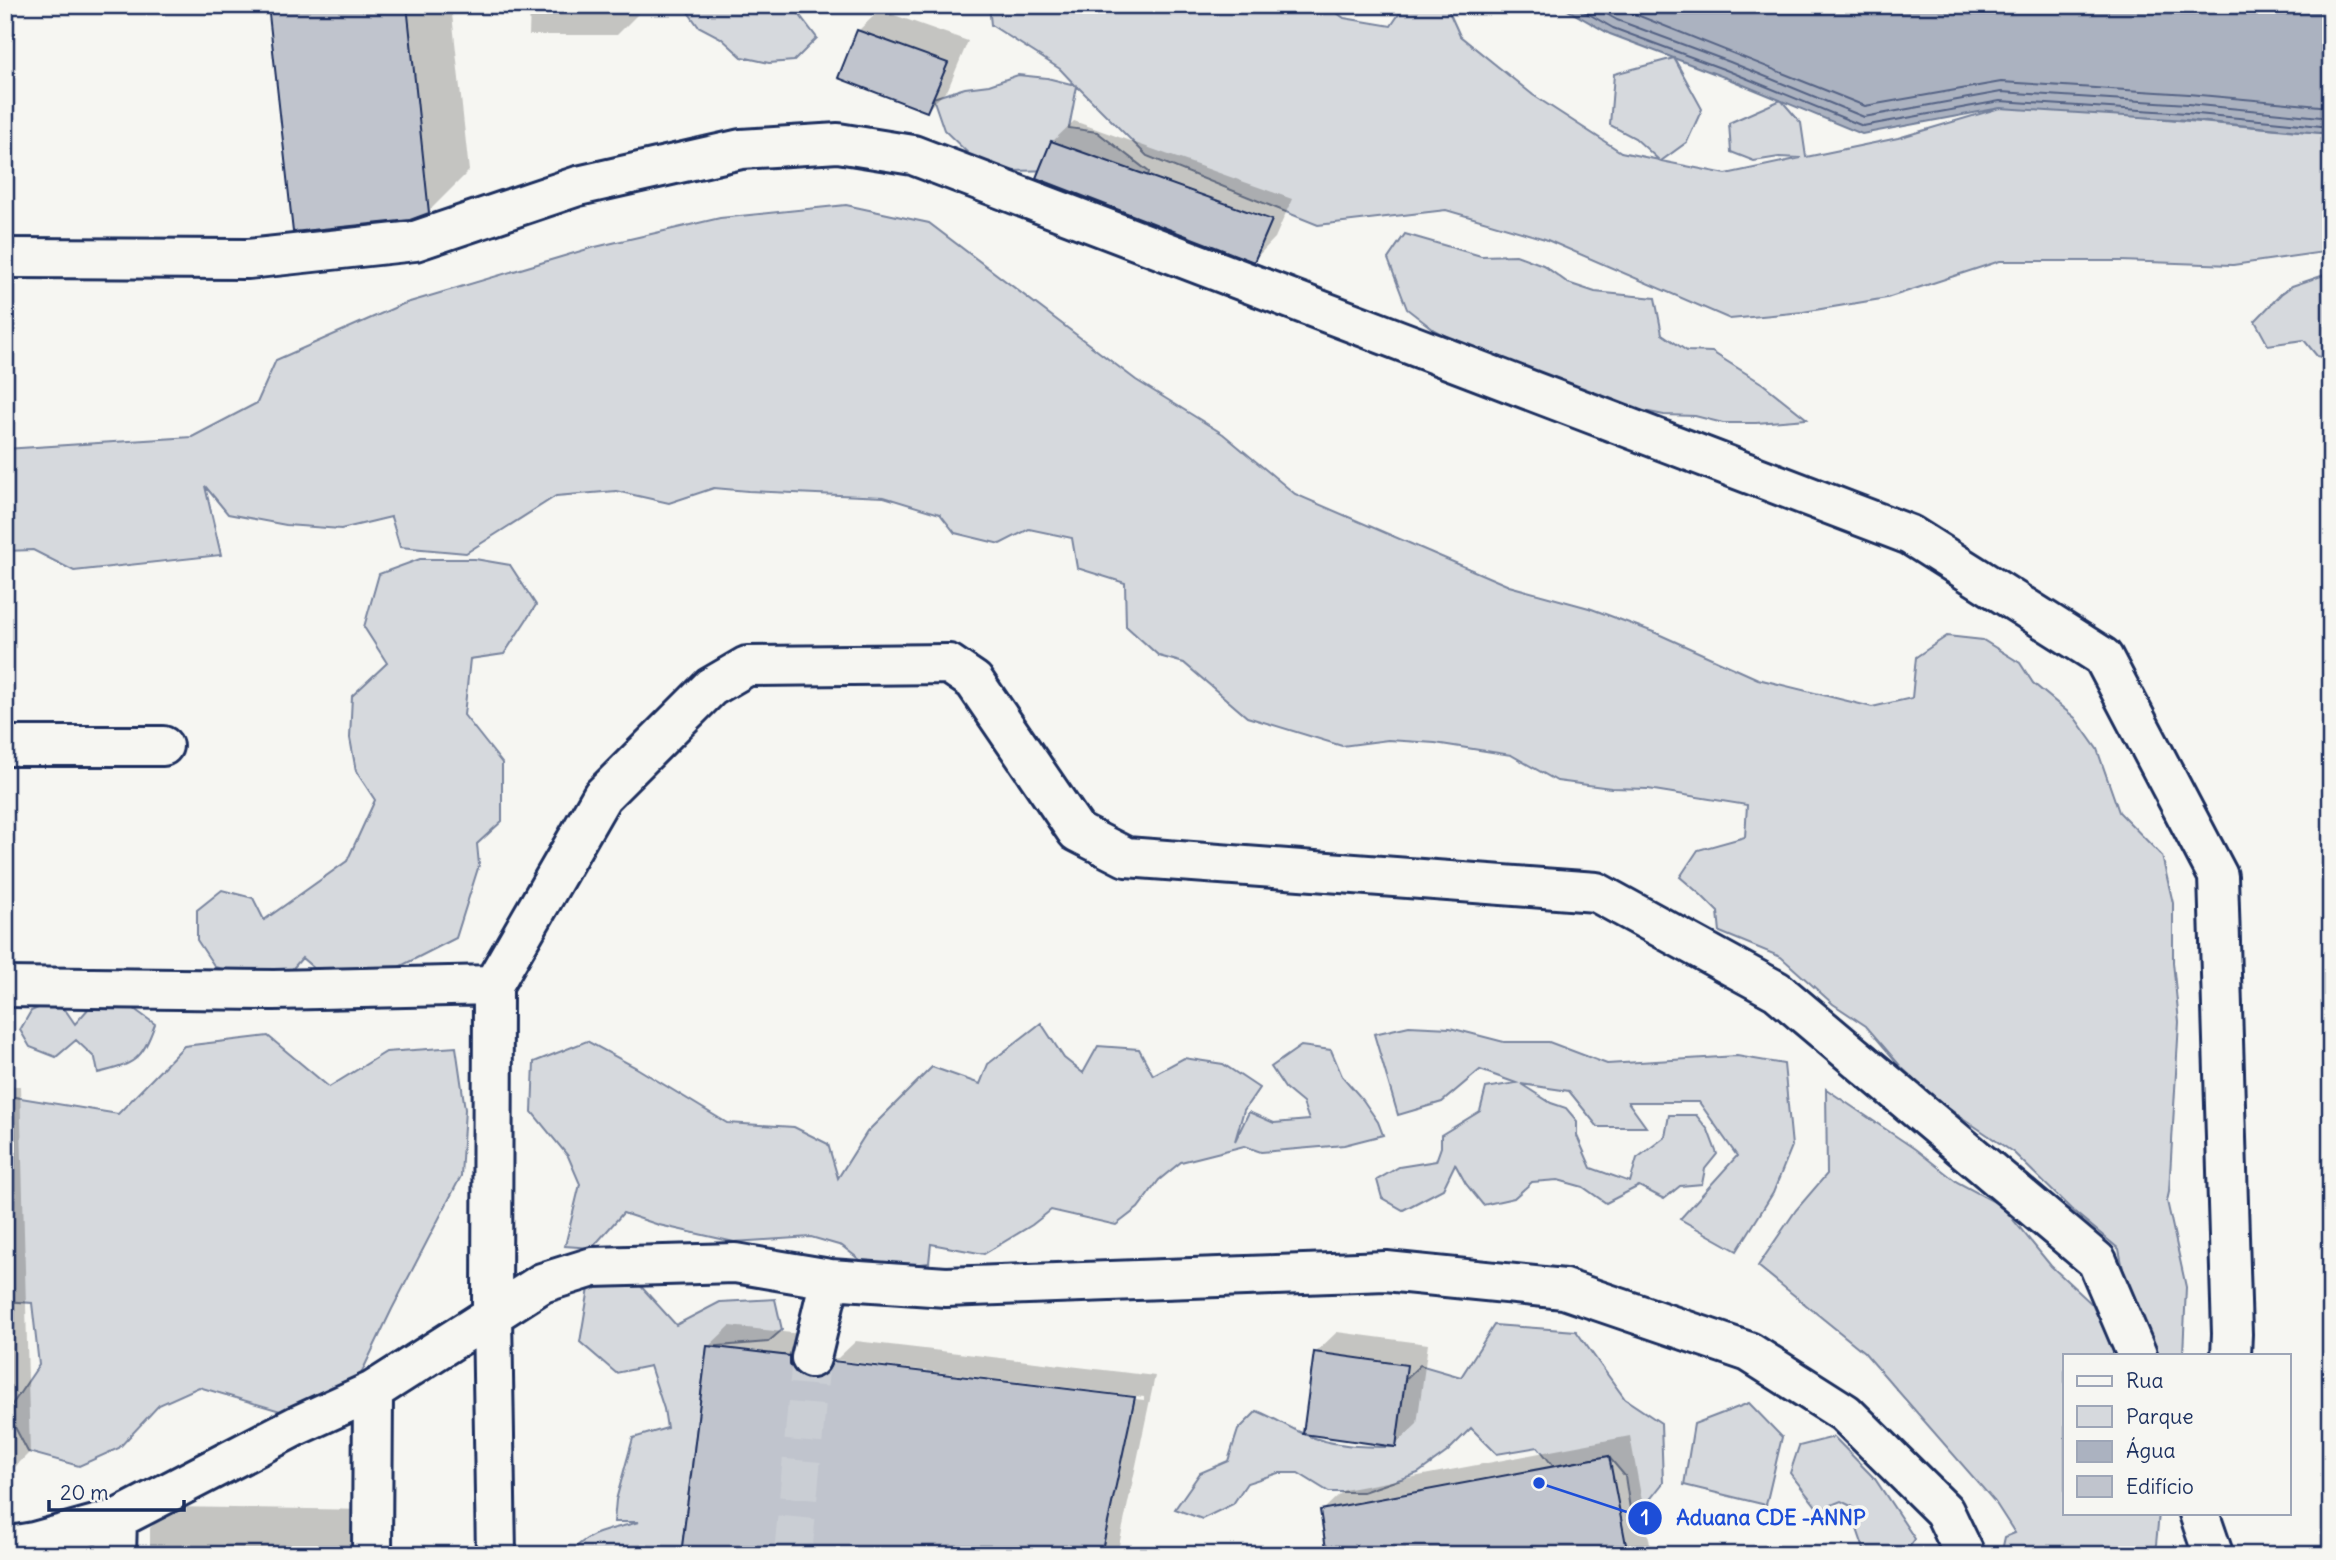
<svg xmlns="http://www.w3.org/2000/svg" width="2336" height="1560" font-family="Delius,sans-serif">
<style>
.green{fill:#d6d9dd;stroke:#78849e;stroke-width:2}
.water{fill:#abb2c0;stroke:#717e99;stroke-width:2}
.shadow{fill:#0003;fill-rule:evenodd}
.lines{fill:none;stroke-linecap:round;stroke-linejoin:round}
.shore{stroke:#556385;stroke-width:2}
.building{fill:#c0c4cd;stroke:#1b2f5e;stroke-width:2}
.minor-tunnel{stroke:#caced4;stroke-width:38;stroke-dasharray:38 19;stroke-linecap:butt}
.minor-casing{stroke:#1b2f5e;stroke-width:44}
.minor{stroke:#f6f6f2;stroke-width:38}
.leader{fill:none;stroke:#1d4ed8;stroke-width:2.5}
.callout-dot{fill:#1d4ed8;stroke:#f6f6f2;stroke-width:2.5}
.mark-label{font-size:21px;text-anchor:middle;font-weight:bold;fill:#fff}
.callout-label{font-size:21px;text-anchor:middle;font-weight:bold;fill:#1d4ed8;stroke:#f6f6f2;stroke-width:7;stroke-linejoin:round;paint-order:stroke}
</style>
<rect width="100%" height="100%" fill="#f6f6f2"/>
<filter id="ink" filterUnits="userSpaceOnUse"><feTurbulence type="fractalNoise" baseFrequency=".0143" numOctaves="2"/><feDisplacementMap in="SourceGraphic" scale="14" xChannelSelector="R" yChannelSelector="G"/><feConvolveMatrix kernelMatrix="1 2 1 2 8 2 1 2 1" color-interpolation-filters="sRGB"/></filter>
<g filter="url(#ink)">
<path class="green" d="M 683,5 L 792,5 L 817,38 L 794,61 L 769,63 L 742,57 L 721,38 L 698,26 Z
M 989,5 L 1326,5 L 1344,18 L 1391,26 L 1405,5 L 1446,5 L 1460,36 L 1533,95 L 1621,152 L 1659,160 L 1635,138 L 1610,125 L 1614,74 L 1674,58 L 1702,109 L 1687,142 L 1661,161 L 1726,174 L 1801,158 L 1779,157 L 1754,161 L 1731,152 L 1729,123 L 1781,100 L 1801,123 L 1806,157 L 1898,138 L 2010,105 L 2331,134 L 2331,251 L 2233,265 L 2120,261 L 2000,261 L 1887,298 L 1803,312 L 1730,319 L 1545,239 L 1446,210 L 1318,225 L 1147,156 L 1077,86 L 1069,128 L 1097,132 L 1149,172 L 1143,198 L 1064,170 L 1007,171 L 974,159 L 944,130 L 933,98 L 965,88 L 989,85 L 1018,75 L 1047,78 L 1075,85 L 1060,69 L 991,25 Z
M 846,205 L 929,223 L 1136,380 L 1223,434 L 1295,494 L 1509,586 L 1589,608 L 1656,633 L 1758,679 L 1872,707 L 1912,698 L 1916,657 L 1947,636 L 1983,640 L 2020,663 L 2033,683 L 2075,718 L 2097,749 L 2119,812 L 2162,856 L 2173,903 L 2173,962 L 2179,1022 L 2169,1192 L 2167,1201 L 2186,1287 L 2183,1355 L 2151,1355 L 2131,1309 L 2119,1249 L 2071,1209 L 2014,1153 L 1939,1102 L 1902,1068 L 1866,1026 L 1833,1004 L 1781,957 L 1720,932 L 1718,912 L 1701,895 L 1680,877 L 1698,850 L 1745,837 L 1747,805 L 1648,789 L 1611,788 L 1557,781 L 1511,755 L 1435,743 L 1388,740 L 1342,746 L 1247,717 L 1184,663 L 1159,656 L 1126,626 L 1125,583 L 1077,568 L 1072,538 L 1029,529 L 1000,544 L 955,533 L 940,514 L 884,497 L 748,491 L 714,488 L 669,503 L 616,491 L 556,496 L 466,553 L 400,547 L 391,517 L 341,529 L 286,525 L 228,514 L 205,486 L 221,555 L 74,571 L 33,550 L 5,551 L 5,449 L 192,437 L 257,403 L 276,360 L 403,304 L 591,248 L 720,218 Z
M 1405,234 L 1481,256 L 1516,255 L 1543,265 L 1568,283 L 1595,292 L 1655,298 L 1662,334 L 1687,351 L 1712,352 L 1763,384 L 1807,419 L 1756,423 L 1723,423 L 1695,416 L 1664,415 L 1639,410 L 1468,348 L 1434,330 L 1407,309 L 1388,259 Z
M 2327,274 L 2331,275 L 2331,359 L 2317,356 L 2304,340 L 2268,345 L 2255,321 L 2281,294 L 2292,286 Z
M 420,559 L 475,559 L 510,565 L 536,605 L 504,654 L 470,659 L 464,715 L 502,763 L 502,821 L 477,844 L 479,865 L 456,938 L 395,969 L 337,988 L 302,958 L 274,990 L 236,973 L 215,967 L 197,940 L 197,910 L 222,890 L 253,898 L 264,920 L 347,861 L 375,800 L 356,771 L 350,738 L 352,696 L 387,663 L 364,627 L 379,574 Z
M 123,1001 L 155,1024 C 142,1061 134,1064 98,1073 L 95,1058 L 76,1040 L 56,1057 L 30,1047 L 20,1030 L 31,1011 L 50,1003 L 66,1011 L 75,1024 L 89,1008 Z
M 1041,1023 L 1064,1058 L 1083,1073 L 1098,1046 L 1139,1049 L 1153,1075 L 1184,1058 L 1223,1064 L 1259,1088 L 1244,1110 L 1235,1141 L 1249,1112 L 1274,1123 L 1309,1120 L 1303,1103 L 1285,1088 L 1271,1067 L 1301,1046 L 1331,1050 L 1342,1076 L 1363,1100 L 1378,1122 L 1383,1135 L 1344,1145 L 1261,1152 L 1244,1146 L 1181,1162 L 1159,1180 L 1138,1208 L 1116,1225 L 1051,1210 L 1032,1225 L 984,1254 L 931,1244 L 929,1263 L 873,1270 L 842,1246 L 811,1237 L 734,1242 L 659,1225 L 623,1213 L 592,1248 L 565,1246 L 580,1184 L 568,1156 L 532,1112 L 534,1062 L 587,1041 L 635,1067 L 727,1123 L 794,1127 L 828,1144 L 838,1178 L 867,1132 L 932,1067 L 980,1084 L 988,1064 Z
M 1409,1026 L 1450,1028 L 1504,1042 L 1549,1042 L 1607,1064 L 1737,1056 L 1784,1064 L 1792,1146 L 1773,1193 L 1737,1251 L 1680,1219 L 1737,1156 L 1699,1102 L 1628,1102 L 1646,1127 L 1598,1127 L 1569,1091 L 1521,1084 L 1551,1103 L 1566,1108 L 1577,1121 L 1577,1136 L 1591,1168 L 1630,1182 L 1637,1158 L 1665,1137 L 1669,1115 L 1696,1115 L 1708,1130 L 1717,1154 L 1705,1169 L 1702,1184 L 1680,1186 L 1664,1199 L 1639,1186 L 1606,1203 L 1583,1187 L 1558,1180 L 1532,1182 L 1514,1198 L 1483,1205 L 1466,1184 L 1455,1164 L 1443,1189 L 1403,1210 L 1382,1198 L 1377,1180 L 1399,1167 L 1436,1161 L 1441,1147 L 1441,1135 L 1480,1111 L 1486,1088 L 1516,1083 L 1480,1070 L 1442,1102 L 1398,1115 L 1374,1034 Z
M 268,1036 L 329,1087 L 386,1052 L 456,1047 L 465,1109 L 461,1176 L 392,1309 L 358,1380 L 287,1413 L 199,1387 L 159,1405 L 119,1448 L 79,1466 L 28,1452 L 7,1412 L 39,1365 L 32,1303 L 5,1301 L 5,1108 L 15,1097 L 118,1114 L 184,1046 Z
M 1826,1089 L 1915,1149 L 1957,1182 L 2002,1206 L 2051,1266 L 2092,1304 L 2116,1355 L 2065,1355 L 2065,1513 L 2159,1513 L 2155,1555 L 2001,1555 L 2005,1537 L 2015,1533 L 1995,1502 L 1864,1352 L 1758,1266 L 1796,1210 L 1827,1174 Z
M 590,1282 L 637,1282 L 676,1325 L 720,1302 L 775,1299 L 782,1330 L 768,1342 L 707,1347 L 681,1555 L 571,1555 C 582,1532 618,1528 639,1522 L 614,1522 L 616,1500 L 633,1438 L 667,1428 L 664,1409 L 650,1366 L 616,1373 L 580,1342 Z
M 1494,1325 L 1576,1331 L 1625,1399 L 1661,1423 L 1663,1483 L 1632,1522 L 1625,1476 L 1609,1457 L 1553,1466 L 1538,1447 L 1497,1454 L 1471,1428 L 1447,1452 L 1418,1473 L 1363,1492 L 1329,1492 L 1298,1473 L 1278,1473 L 1247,1483 L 1233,1504 L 1202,1519 L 1175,1509 L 1200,1473 L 1228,1461 L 1238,1430 L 1257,1411 C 1273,1417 1286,1426 1302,1433 C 1331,1447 1364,1447 1395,1447 L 1392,1392 L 1420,1365 L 1461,1377 Z
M 1749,1403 L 1782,1437 L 1766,1505 L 1684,1485 L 1694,1424 Z
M 1834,1437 L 1875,1479 L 1915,1539 L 1904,1555 L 1866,1555 L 1856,1526 L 1853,1507 L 1841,1501 L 1819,1510 L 1790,1473 L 1799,1446 Z"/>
<path class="water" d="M 1559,5 L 2331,5 L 2331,134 L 2187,120 L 2000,108 L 1862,134 L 1724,77 L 1610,34 Z"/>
<path class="shadow" d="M 270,5 L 451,5 L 469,171 L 428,212 Z
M 530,5 L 635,5 L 638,14 L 617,35 L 529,35 Z
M 880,10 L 968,41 L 948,89 L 927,110 L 858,31 Z
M 1074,121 L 1292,199 L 1275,238 L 1254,260 L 1052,142 Z
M 5,1086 L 20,1086 L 30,1452 L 5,1477 Z
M 730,1326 L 810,1335 L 829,1359 L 838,1358 L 856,1341 L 1155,1376 L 1117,1555 L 683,1555 L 708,1347 ZM 837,1360 L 1144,1397 L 1144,1400 L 834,1363 Z
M 1337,1332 L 1428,1344 L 1417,1424 L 1395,1445 L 1315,1353 Z
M 1630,1436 L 1652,1555 L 1329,1555 L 1322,1511 L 1344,1490 Z
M 172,1507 L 371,1510 L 383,1555 L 150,1555 L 150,1528 Z"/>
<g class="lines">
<path class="shore" d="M 1573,5 L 1613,28 L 1726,70 L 1863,126 L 2000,101 L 2187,113 L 2331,127
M 1591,5 L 1617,20 L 1730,62 L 1864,117 L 2001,92 L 2188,104 L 2331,118
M 1612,5 L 1865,106 L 2001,82 L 2189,94 L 2331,107"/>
</g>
<path class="building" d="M 268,5 L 407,5 L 429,213 L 410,220 L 293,232 Z
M 857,30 L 948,63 L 927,112 L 838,78 Z
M 1051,141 L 1272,220 L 1254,262 L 1036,178 Z
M 707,1346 L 790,1356 L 790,1365 L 795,1373 L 807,1379 L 817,1379 L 826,1373 L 833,1361 L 1135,1397 L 1101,1555 L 681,1555 Z
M 1314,1352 L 1407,1365 L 1396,1447 L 1303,1434 Z
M 1609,1456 L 1628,1555 L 1327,1555 L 1320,1510 Z"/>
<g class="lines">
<path class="minor-tunnel" d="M 793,1555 L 811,1358"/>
<g class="minor-casing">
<path id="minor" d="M 5,258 L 248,259 L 415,241 L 578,186 L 741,149 L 838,143 L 913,155 L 1910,535 L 2103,657 L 2218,876 L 2232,1334 L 2231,1355
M 5,746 L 163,746
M 493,985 L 492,1315 L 496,1555
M 5,987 L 274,990 L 493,985 L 602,796 L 711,687 L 747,666 L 949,664 L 974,681 L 1077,832 L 1126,857 L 1596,892 L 1777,991 L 2097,1261 L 2137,1355
M 811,1358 L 830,1279
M 2199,1513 L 2213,1554
M 5,1547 L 34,1542 L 117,1519 L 296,1426 L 373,1391 L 542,1283 L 593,1267 L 735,1263 L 830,1279 L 946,1287 L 1386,1271 L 1564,1289 L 1749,1352 L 1845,1413 L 1944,1511 L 1965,1555
M 116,1555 L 117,1519
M 372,1555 L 373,1391"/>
</g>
<use href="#minor" class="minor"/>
</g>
</g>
<path class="leader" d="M1539 1483L1645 1518"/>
<g class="callout-dot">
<circle cx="1539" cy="1483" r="7"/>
<circle cx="1645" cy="1518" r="18"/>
</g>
<g class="mark-label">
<text x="1645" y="1525">1</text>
</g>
<g class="callout-label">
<text x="1771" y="1525">Aduana CDE -ANNP</text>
</g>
<rect width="2336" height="1560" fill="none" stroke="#f6f6f2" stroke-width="28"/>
<rect x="14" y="14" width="2308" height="1532" fill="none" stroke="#1b2f5e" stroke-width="2.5" filter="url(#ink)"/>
<rect x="2063" y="1354" width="228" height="161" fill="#f6f6f2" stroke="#9ea6b7" stroke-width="2"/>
<rect x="2077" y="1376" width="35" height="10" fill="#f6f6f2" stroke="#9ea6b7" stroke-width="2"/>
<text x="2126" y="1388" font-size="21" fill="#1b2f5e">Rua</text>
<rect x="2077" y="1406" width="35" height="21" fill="#d6d9dd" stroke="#9ea6b7" stroke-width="2"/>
<text x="2126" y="1424" font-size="21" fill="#1b2f5e">Parque</text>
<rect x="2077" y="1441" width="35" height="21" fill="#abb2c0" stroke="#9ea6b7" stroke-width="2"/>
<text x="2126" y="1458" font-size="21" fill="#1b2f5e">Água</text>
<rect x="2077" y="1476" width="35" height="21" fill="#c0c4cd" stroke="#9ea6b7" stroke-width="2"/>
<text x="2126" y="1494" font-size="21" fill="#1b2f5e">Edifício</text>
<path d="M49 1500v10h135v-10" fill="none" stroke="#1b2f5e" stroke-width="3.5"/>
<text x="60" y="1500" font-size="21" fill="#1b2f5e" stroke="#f6f6f2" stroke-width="5" paint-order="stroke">20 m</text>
</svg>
